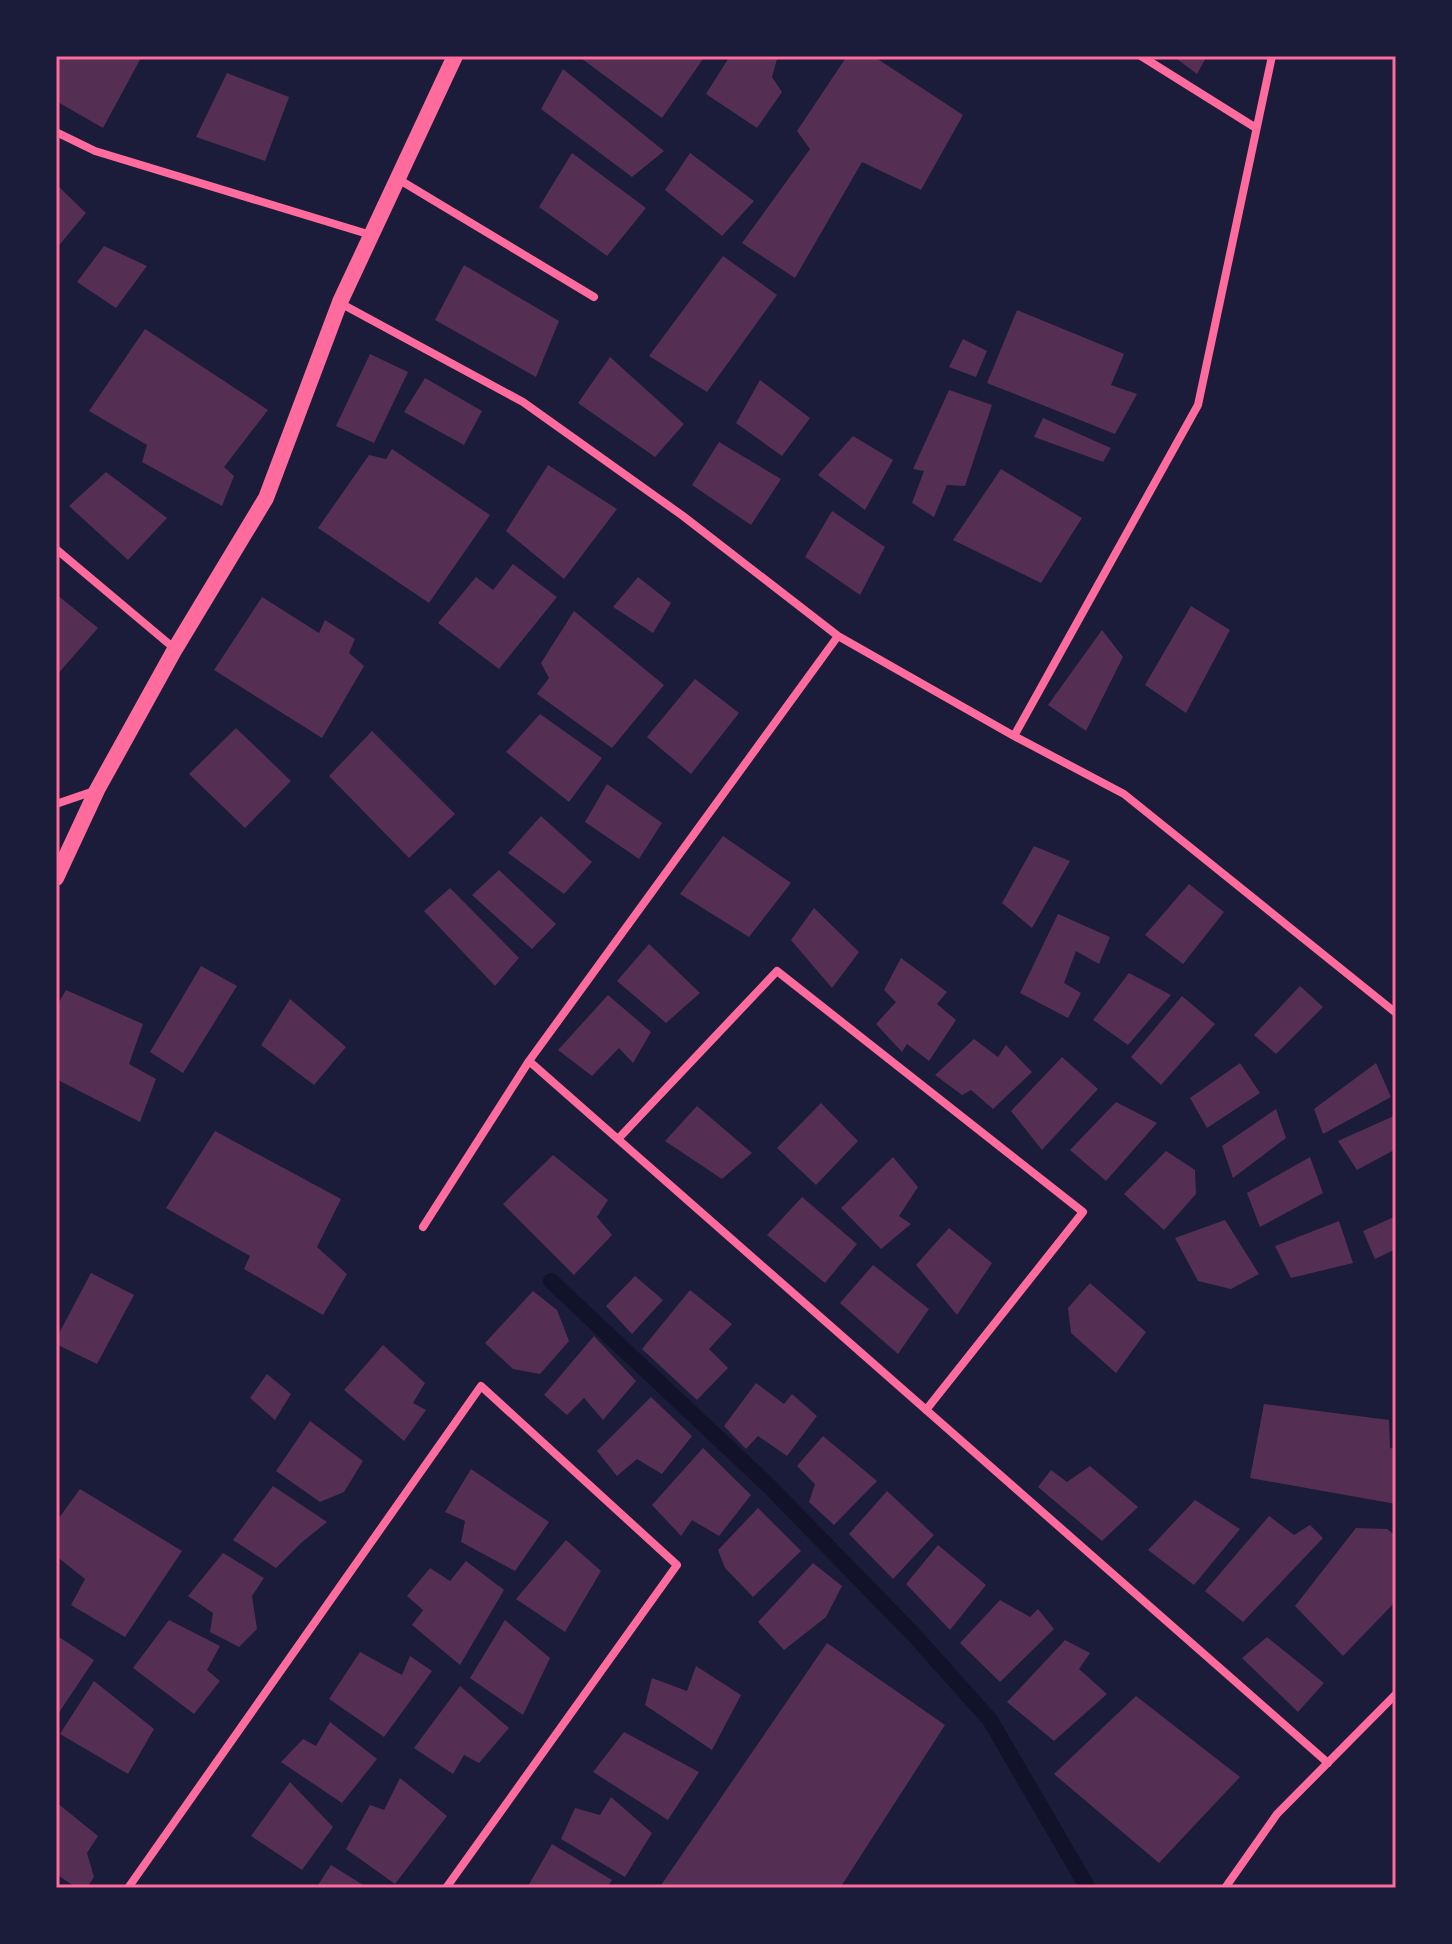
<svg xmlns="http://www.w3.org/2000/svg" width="1452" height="1944" font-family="Mulish,sans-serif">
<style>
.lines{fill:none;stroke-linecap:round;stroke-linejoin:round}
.stream{stroke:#12122b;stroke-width:16}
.building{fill:#542f53}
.minor{stroke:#ff6b9d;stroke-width:8}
.secondary{stroke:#ff6b9d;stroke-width:16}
.neatline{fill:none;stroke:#ff6b9d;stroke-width:3}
</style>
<rect width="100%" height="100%" fill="#1b1b3a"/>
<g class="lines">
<path class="stream" d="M 551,1281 L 769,1486 L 915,1636 L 990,1720 L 1088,1888"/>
</g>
<path class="building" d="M 56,56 L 142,56 L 103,128 L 56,101 Z
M 578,56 L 705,56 L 662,118 Z
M 730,56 L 767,56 L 777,59 L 772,77 L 782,92 L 757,128 L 706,94 Z
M 847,56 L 873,56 L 963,115 L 921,190 L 862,162 L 795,278 L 742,243 L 810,149 L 797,131 Z
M 1173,56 L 1207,56 L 1197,74 Z
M 563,69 L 664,151 L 632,177 L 541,109 Z
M 227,73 L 289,97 L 265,161 L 196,137 Z
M 572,153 L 646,208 L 607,256 L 539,207 Z
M 690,153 L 754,201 L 722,236 L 665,190 Z
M 56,184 L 86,213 L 56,249 Z
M 104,246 L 147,266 L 116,308 L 77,282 Z
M 723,256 L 777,295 L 707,392 L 649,356 Z
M 464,265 L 559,321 L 536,377 L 435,320 Z
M 1017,310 L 1124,354 L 1111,385 L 1137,394 L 1115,434 L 987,383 Z
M 145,329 L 268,410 L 224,467 L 234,476 L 222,506 L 142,462 L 147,445 L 89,411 Z
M 963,339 L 987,351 L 976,377 L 949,367 Z
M 370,354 L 408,372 L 374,443 L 336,426 Z
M 610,357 L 684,424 L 655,457 L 578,403 Z
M 425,378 L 482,411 L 464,445 L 404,412 Z
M 760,380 L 810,418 L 782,456 L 736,423 Z
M 949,390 L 992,405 L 965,486 L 947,485 L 934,517 L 912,503 L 924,471 L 913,469 Z
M 1043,418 L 1111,448 L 1103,462 L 1034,437 Z
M 853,436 L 893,460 L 865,510 L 818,475 Z
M 719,442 L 781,479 L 751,525 L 692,485 Z
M 392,449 L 490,515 L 429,603 L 318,528 L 369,455 L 386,459 Z
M 548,465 L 617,509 L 564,579 L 506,531 Z
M 1001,469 L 1082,518 L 1041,583 L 953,540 Z
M 106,472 L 167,518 L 128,560 L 69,506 Z
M 832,511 L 885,547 L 860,595 L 805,557 Z
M 513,564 L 557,597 L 499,669 L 438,623 L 476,577 L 493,590 Z
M 638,577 L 671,603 L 653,633 L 613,607 Z
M 56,594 L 98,628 L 56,676 Z
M 262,597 L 319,633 L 325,620 L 355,639 L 349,653 L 364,666 L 322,738 L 214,670 Z
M 1191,606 L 1230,630 L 1186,713 L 1145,685 Z
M 574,611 L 664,685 L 612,748 L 537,694 L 549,678 L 541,663 Z
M 1102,630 L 1123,657 L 1086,731 L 1048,705 Z
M 695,679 L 739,713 L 691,774 L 647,737 Z
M 540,714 L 602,758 L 569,802 L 506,752 Z
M 236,728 L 291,781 L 245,828 L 189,774 Z
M 372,731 L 455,814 L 409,858 L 329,776 Z
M 607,784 L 662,823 L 639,859 L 585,822 Z
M 541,816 L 592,862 L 564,894 L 508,853 Z
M 723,836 L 791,883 L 749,937 L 680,894 Z
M 1034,846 L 1070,861 L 1032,928 L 1002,903 Z
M 499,870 L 556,924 L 532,949 L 472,895 Z
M 1189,884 L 1224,912 L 1183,964 L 1145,935 Z
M 450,888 L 519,958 L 495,986 L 424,911 Z
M 814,908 L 859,952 L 832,988 L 791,940 Z
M 1058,914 L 1110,937 L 1099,964 L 1076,951 L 1064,983 L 1081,993 L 1068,1018 L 1020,993 Z
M 649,944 L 700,993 L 666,1023 L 617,981 Z
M 901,958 L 947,992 L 937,1004 L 956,1020 L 929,1061 L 907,1044 L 902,1052 L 876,1024 L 896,1002 L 884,990 Z
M 201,966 L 237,986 L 183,1073 L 150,1052 Z
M 1129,973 L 1171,995 L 1128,1045 L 1093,1020 Z
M 1300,986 L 1323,1007 L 1276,1054 L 1254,1035 Z
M 66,990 L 143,1024 L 129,1064 L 156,1079 L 140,1122 L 56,1079 L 56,1007 Z
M 608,995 L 651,1032 L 633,1063 L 619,1048 L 592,1076 L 558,1050 Z
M 1182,996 L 1215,1024 L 1161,1085 L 1131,1057 Z
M 290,999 L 346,1047 L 314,1085 L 261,1045 Z
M 974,1039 L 998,1057 L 1006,1045 L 1032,1072 L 993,1109 L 971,1090 L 962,1095 L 935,1075 Z
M 1062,1057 L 1098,1089 L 1042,1150 L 1011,1111 Z
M 1240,1063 L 1260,1093 L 1207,1128 L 1190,1098 Z
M 1376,1063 L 1391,1097 L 1323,1134 L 1314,1109 Z
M 1116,1102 L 1157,1123 L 1106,1181 L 1070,1150 Z
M 821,1103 L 858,1141 L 816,1185 L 777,1148 Z
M 697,1106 L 752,1153 L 722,1179 L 665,1141 Z
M 1276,1109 L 1286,1138 L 1233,1178 L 1222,1146 Z
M 1396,1115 L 1396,1149 L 1357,1170 L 1338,1141 Z
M 215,1131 L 341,1199 L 317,1247 L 347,1274 L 323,1315 L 244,1269 L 250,1256 L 166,1208 Z
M 1166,1151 L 1195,1170 L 1196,1194 L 1164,1230 L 1124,1194 Z
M 553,1155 L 608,1200 L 597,1217 L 612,1235 L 574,1275 L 503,1204 Z
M 893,1157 L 918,1187 L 899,1216 L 911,1224 L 881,1249 L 841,1208 Z
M 1310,1157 L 1323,1193 L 1260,1227 L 1247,1193 Z
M 802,1197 L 857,1244 L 825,1283 L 767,1235 Z
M 1396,1216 L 1396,1249 L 1375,1259 L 1363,1231 Z
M 1225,1220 L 1259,1274 L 1231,1289 L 1198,1281 L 1175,1238 Z
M 1339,1221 L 1353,1263 L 1291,1278 L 1275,1246 Z
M 949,1228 L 992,1263 L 957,1315 L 916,1265 Z
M 873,1265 L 929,1309 L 898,1354 L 840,1303 Z
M 91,1273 L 134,1295 L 97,1364 L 56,1344 L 56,1339 Z
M 635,1276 L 663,1300 L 632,1334 L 606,1306 Z
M 1090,1283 L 1146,1332 L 1116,1373 L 1071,1333 L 1068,1308 Z
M 690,1290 L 732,1324 L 709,1349 L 728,1368 L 697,1400 L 642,1349 Z
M 533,1291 L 557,1310 L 569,1341 L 540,1374 L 513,1369 L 485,1343 Z
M 594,1336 L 636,1381 L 603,1420 L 584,1398 L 567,1415 L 544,1395 Z
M 383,1345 L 425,1383 L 413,1403 L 426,1410 L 404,1441 L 344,1390 Z
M 267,1374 L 291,1394 L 275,1420 L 250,1398 Z
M 756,1383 L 784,1404 L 792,1394 L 817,1416 L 787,1456 L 758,1436 L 746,1449 L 724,1426 Z
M 651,1397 L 692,1436 L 662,1474 L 637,1459 L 617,1476 L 597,1451 Z
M 1264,1404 L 1389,1420 L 1390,1448 L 1396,1449 L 1396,1504 L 1250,1478 Z
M 310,1421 L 363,1461 L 344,1492 L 320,1502 L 276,1471 Z
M 823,1436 L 877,1481 L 834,1525 L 809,1502 L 815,1484 L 797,1466 Z
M 703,1448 L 751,1495 L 719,1536 L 692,1520 L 681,1536 L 652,1505 Z
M 1090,1466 L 1138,1507 L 1102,1541 L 1038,1487 L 1051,1470 L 1067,1482 Z
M 471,1469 L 549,1522 L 515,1571 L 461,1542 L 465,1521 L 445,1512 Z
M 273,1486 L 327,1522 L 301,1543 L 276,1568 L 233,1540 Z
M 80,1489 L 182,1551 L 125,1637 L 71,1605 L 85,1579 L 56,1556 L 56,1522 Z
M 887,1491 L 934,1535 L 893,1579 L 849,1534 Z
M 1195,1500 L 1240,1529 L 1194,1585 L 1148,1550 Z
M 758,1508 L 801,1551 L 753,1597 L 725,1568 L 718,1550 Z
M 1269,1516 L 1294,1535 L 1310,1525 L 1323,1538 L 1243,1622 L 1205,1591 Z
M 1356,1528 L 1387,1529 L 1396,1536 L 1396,1601 L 1343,1656 L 1295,1606 Z
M 566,1540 L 601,1571 L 565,1632 L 516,1599 Z
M 938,1545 L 986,1585 L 950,1630 L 906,1584 Z
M 223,1553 L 264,1578 L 252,1596 L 257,1629 L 239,1647 L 210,1632 L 213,1613 L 188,1596 Z
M 466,1561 L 504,1590 L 460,1665 L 412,1625 L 423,1610 L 407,1596 L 430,1568 L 450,1581 Z
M 813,1563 L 842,1586 L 826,1617 L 784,1650 L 758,1622 Z
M 1000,1600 L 1030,1617 L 1038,1609 L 1054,1629 L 1000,1682 L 960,1643 Z
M 169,1620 L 220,1646 L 207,1670 L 220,1681 L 194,1714 L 133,1668 Z
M 505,1620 L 550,1658 L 523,1715 L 470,1678 Z
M 56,1635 L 94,1660 L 56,1717 Z
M 1267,1637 L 1324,1683 L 1298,1712 L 1242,1658 Z
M 1065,1640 L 1090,1653 L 1079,1669 L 1107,1694 L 1054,1741 L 1007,1702 Z
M 827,1643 L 945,1725 L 840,1888 L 659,1888 Z
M 360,1652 L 402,1675 L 410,1656 L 432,1671 L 384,1737 L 329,1699 Z
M 696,1666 L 741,1695 L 712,1750 L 645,1705 L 652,1678 L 687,1691 Z
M 94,1681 L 154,1729 L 128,1774 L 60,1734 Z
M 460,1686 L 509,1728 L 479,1763 L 464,1755 L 453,1774 L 414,1748 Z
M 1136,1696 L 1240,1777 L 1159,1863 L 1054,1774 Z
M 330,1722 L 377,1759 L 342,1803 L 281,1762 L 303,1739 L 316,1746 Z
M 624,1732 L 699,1772 L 668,1820 L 593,1772 Z
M 400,1778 L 447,1816 L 395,1884 L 346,1849 L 370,1805 L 384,1810 Z
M 290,1782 L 333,1827 L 302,1870 L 251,1836 Z
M 611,1797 L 652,1833 L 625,1877 L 561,1839 L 575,1808 L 600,1815 Z
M 56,1802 L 98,1836 L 87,1853 L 94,1877 L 87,1888 L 77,1888 L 56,1874 Z
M 552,1844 L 612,1880 L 607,1888 L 527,1888 Z
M 331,1865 L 368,1888 L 316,1888 Z"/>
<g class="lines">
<path class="minor" d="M 1141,56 L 1256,128
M 56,132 L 95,151 L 371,235
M 398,179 L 594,297
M 340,303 L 523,402 L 683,516 L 838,636 L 1014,736 L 1124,794 L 1396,1013
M 56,549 L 175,649
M 1014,736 L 1198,405 L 1272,56
M 56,804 L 97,790
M 529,1061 L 838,636
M 618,1139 L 777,971 L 1083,1212 L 926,1410
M 423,1227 L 529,1061 L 1328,1763
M 128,1888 L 481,1386 L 677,1565 L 446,1888
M 1225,1888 L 1277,1814 L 1396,1694"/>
<path class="secondary" d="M 56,878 L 97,790 L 175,649 L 266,498 L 340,302 L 455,56"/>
</g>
<rect width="1452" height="1944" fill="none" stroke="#1b1b3a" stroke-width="116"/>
<rect x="58" y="58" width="1336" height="1828" class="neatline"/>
</svg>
